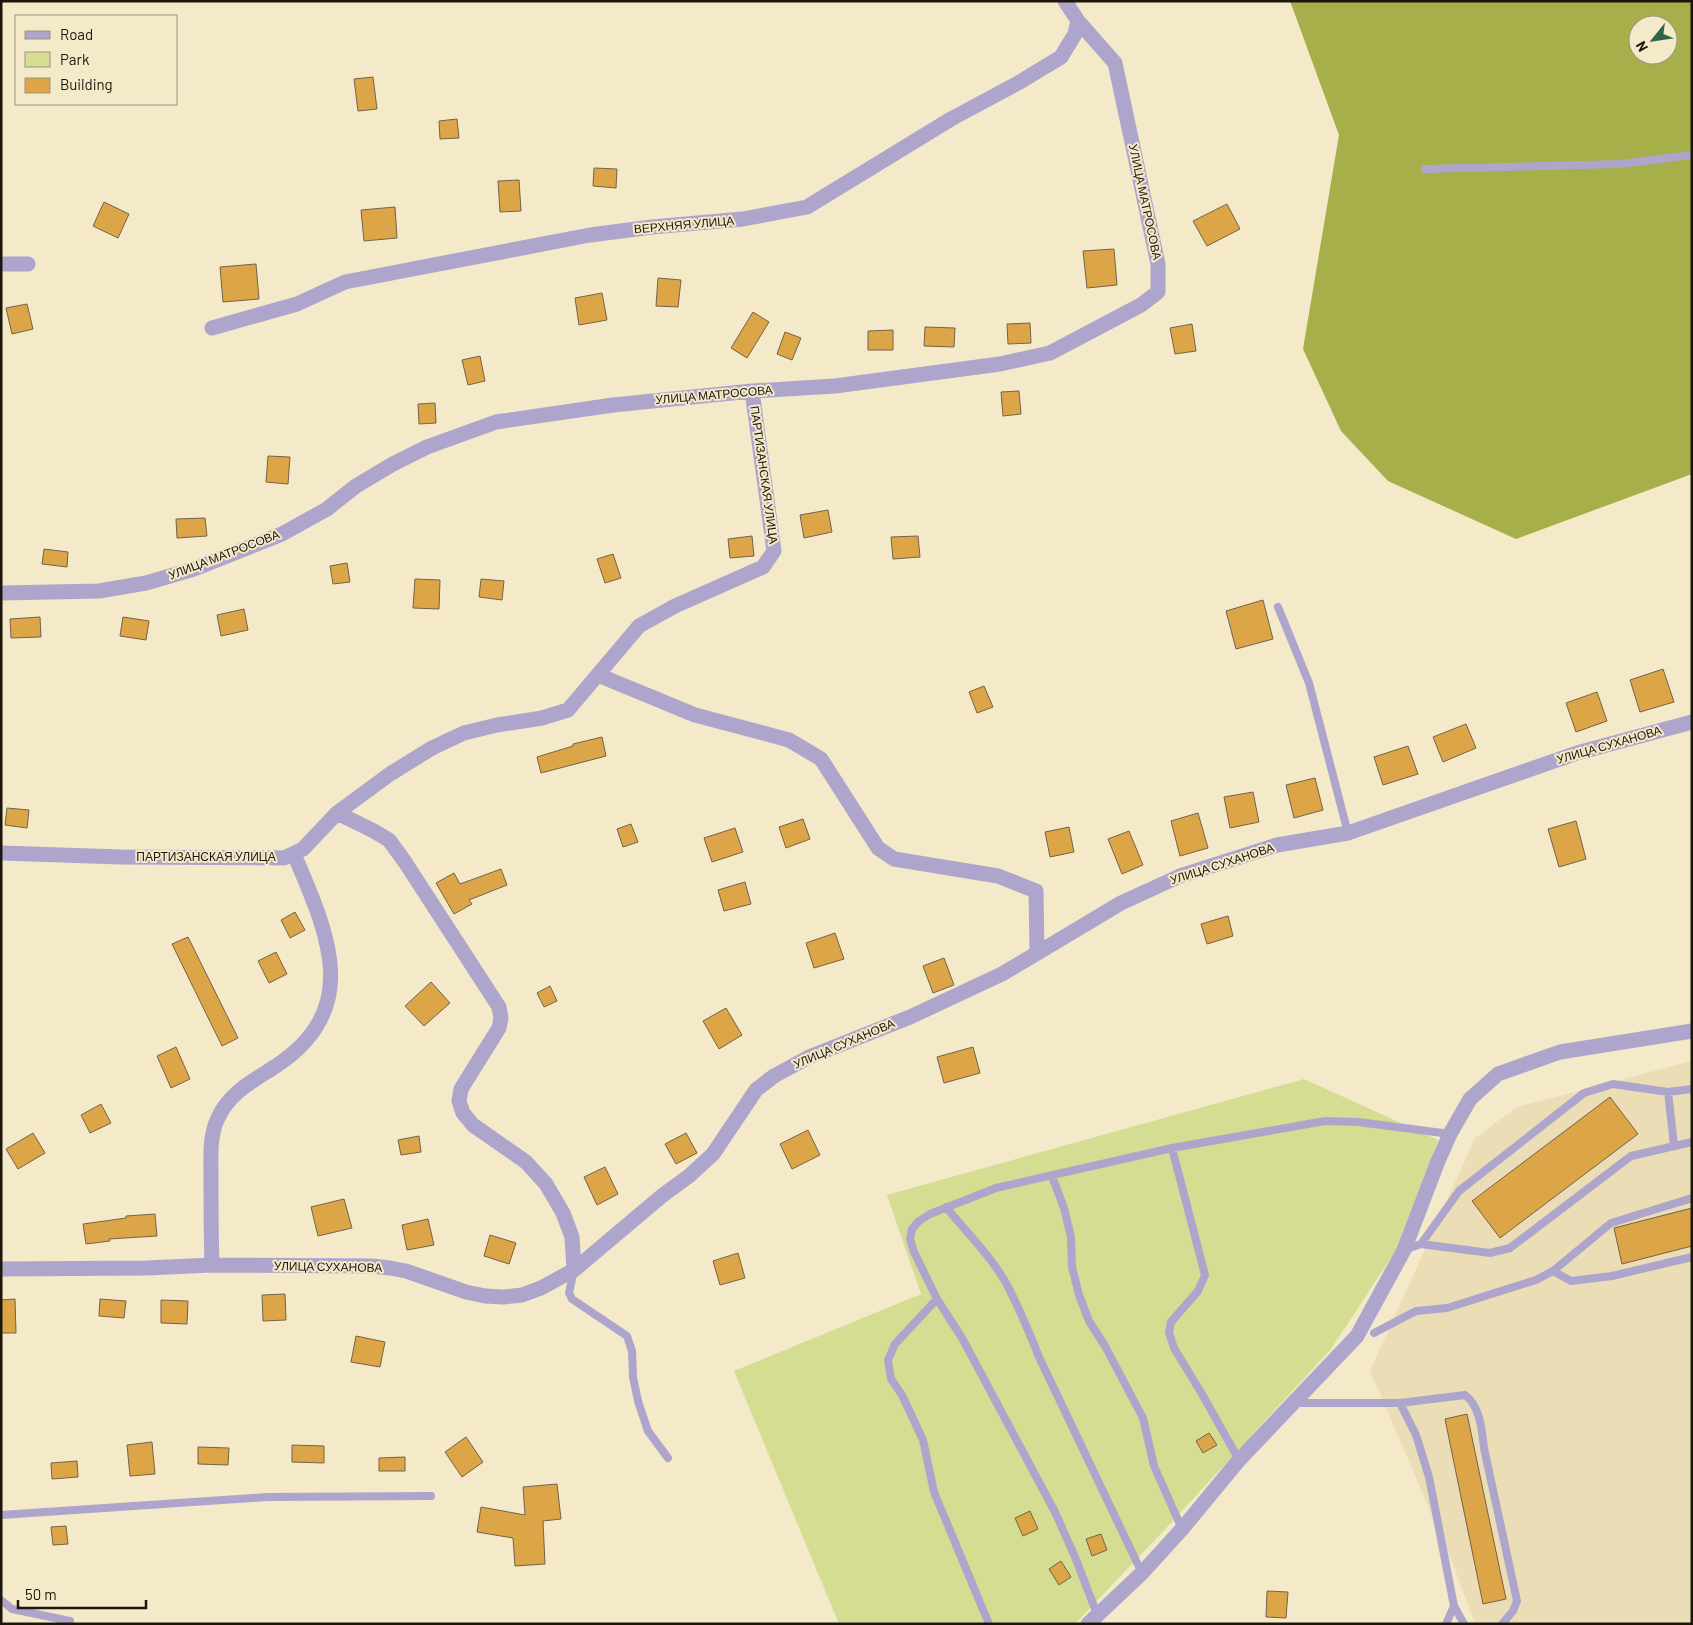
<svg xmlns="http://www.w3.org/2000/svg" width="1693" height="1625" font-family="Barlow,sans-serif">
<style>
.built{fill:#ebddb6}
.green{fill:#d4dd91}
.forest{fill:#a6af4a;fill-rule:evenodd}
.building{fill:#dba548;stroke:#74634a}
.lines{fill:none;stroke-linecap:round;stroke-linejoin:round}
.service{stroke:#aea5cc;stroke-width:8}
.minor{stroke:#aea5cc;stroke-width:15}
.labels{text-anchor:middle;stroke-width:4;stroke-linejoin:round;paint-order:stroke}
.street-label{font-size:12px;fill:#1c170c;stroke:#f4e9c9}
</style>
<rect width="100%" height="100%" fill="#f4e9c9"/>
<path class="built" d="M 1692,1061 L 1692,1624 L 1475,1624 L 1453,1564 L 1370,1371 L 1475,1138 L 1517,1107 Z"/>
<path class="green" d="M 1304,1079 L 1438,1140 L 1396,1250 L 1331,1349 L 1169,1525 L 1075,1624 L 839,1624 L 734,1371 L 921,1294 L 887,1195 Z"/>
<path class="forest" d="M 1290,1 L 1692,1 L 1692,474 L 1516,539 L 1388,481 L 1341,431 L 1303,349 L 1339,135 ZM 1638,25 L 1668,25 L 1668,55 L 1638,55 Z"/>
<path class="building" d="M 373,77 L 377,109 L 358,111 L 354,79 Z
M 457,119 L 459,138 L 440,139 L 439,121 Z
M 594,168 L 617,169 L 616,188 L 593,186 Z
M 519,180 L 521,211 L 500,212 L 498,181 Z
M 104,202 L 129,214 L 118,238 L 93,226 Z
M 1227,204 L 1240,229 L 1207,246 L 1193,221 Z
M 395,207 L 397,238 L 364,241 L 361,210 Z
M 1114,249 L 1117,285 L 1087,288 L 1083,251 Z
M 256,264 L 259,299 L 223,302 L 220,267 Z
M 658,278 L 681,280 L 678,307 L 656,306 Z
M 602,293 L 607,320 L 579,325 L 575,298 Z
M 27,304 L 33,329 L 12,334 L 6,308 Z
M 753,312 L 769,322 L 747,358 L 731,348 Z
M 1030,323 L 1031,343 L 1008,344 L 1007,324 Z
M 1192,324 L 1196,351 L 1175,354 L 1170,328 Z
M 925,327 L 955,328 L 954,347 L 924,346 Z
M 893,330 L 893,350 L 868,350 L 868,331 Z
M 785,332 L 801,338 L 792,360 L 777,354 Z
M 480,356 L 485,381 L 468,385 L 462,360 Z
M 1019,391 L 1021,414 L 1003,416 L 1001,392 Z
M 435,403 L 436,423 L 419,424 L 418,404 Z
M 268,456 L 290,457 L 288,484 L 266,482 Z
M 828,510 L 832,532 L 804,538 L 800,515 Z
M 205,518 L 207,536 L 177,538 L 176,519 Z
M 752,536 L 754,556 L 730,558 L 728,539 Z
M 918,536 L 920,557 L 893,559 L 891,537 Z
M 44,549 L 68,552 L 67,567 L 42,564 Z
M 613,554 L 621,578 L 605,583 L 597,559 Z
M 347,563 L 350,582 L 333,584 L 330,566 Z
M 415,579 L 440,580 L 439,609 L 413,608 Z
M 481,579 L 504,581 L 502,600 L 479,597 Z
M 1263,600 L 1273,639 L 1236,649 L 1226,611 Z
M 244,609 L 248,630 L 221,636 L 217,615 Z
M 40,617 L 41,637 L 11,638 L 10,619 Z
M 123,617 L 149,621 L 146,640 L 120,636 Z
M 1663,669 L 1674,702 L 1640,712 L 1630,680 Z
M 984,686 L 993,707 L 977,713 L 969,692 Z
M 1597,692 L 1607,721 L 1576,732 L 1566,703 Z
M 1466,724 L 1476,748 L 1443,762 L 1433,737 Z
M 602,737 L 606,756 L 541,773 L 537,757 L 573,746 L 573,744 Z
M 1408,746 L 1418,774 L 1383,785 L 1374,757 Z
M 1315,778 L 1323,810 L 1294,818 L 1286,785 Z
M 1253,792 L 1259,822 L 1230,828 L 1224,797 Z
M 7,808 L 29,810 L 27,828 L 5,825 Z
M 1198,813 L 1208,848 L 1180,856 L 1171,821 Z
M 803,819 L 810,839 L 786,848 L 779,827 Z
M 1576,821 L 1586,859 L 1559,867 L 1548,829 Z
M 631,824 L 638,842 L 623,847 L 617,829 Z
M 1069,827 L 1074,852 L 1050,857 L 1045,832 Z
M 735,828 L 743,852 L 712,862 L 704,838 Z
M 1129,831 L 1143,865 L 1122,874 L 1108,839 Z
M 501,869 L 507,885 L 469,900 L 472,904 L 454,914 L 436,883 L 454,873 L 460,884 Z
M 745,882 L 751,904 L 724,911 L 718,890 Z
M 295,912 L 305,930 L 290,938 L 281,920 Z
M 1228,916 L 1233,936 L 1207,944 L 1201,924 Z
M 835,933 L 844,959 L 814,968 L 806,943 Z
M 188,937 L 238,1038 L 222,1046 L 172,944 Z
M 276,952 L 287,974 L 269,983 L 258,961 Z
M 944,958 L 954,985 L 933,993 L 923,966 Z
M 431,982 L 450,1003 L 424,1026 L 405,1006 Z
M 550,986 L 557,1001 L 544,1007 L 537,993 Z
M 726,1008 L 742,1035 L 719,1049 L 703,1021 Z
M 176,1047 L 190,1079 L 171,1088 L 157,1056 Z
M 973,1047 L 980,1073 L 944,1083 L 937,1057 Z
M 1610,1097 L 1638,1134 L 1500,1238 L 1472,1201 Z
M 101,1104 L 111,1123 L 90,1133 L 81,1115 Z
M 808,1130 L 820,1155 L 792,1169 L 780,1144 Z
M 33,1133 L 45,1153 L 18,1169 L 6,1149 Z
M 686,1133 L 697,1153 L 676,1164 L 665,1144 Z
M 419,1136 L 421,1152 L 401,1155 L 398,1140 Z
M 605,1167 L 618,1194 L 597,1205 L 584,1177 Z
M 344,1199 L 352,1228 L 318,1236 L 311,1207 Z
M 1692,1208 L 1692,1246 L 1622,1264 L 1614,1228 Z
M 155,1214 L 157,1236 L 109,1239 L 110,1241 L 86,1244 L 83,1224 L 126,1218 L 126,1216 Z
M 428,1219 L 434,1245 L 407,1250 L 402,1225 Z
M 490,1235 L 516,1243 L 509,1264 L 484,1256 Z
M 738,1253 L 745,1278 L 720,1285 L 713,1261 Z
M 285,1294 L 286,1320 L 263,1321 L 262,1295 Z
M 15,1299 L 16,1333 L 1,1333 L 1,1300 Z
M 100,1299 L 126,1301 L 124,1318 L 99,1316 Z
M 161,1300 L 188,1301 L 187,1324 L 161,1323 Z
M 356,1336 L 385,1342 L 380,1367 L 351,1362 Z
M 1467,1414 L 1506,1599 L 1483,1604 L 1445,1419 Z
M 1209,1433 L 1217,1445 L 1203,1453 L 1196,1441 Z
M 466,1437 L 483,1462 L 462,1477 L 445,1452 Z
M 152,1442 L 155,1474 L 130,1476 L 127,1445 Z
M 292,1445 L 324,1446 L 324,1463 L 292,1462 Z
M 198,1447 L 229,1448 L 228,1465 L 198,1464 Z
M 405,1457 L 405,1471 L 379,1471 L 379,1458 Z
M 77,1461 L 78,1477 L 52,1479 L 51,1463 Z
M 557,1484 L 561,1519 L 543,1521 L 545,1564 L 515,1566 L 513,1538 L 477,1532 L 481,1507 L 525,1515 L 523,1487 Z
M 1030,1511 L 1038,1529 L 1023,1536 L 1015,1518 Z
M 66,1526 L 68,1544 L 53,1545 L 51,1527 Z
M 1101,1534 L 1107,1550 L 1092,1556 L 1086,1539 Z
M 1061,1561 L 1071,1577 L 1059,1585 L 1049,1569 Z
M 1267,1591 L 1288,1592 L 1286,1618 L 1266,1617 Z"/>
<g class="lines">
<path class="service" d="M 1425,169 L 1620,164 L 1692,155
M 1278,607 L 1309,683 L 1348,833
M 1668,1092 L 1674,1145
M 1172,1148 L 1205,1275 L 1198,1291 L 1171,1322 L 1169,1333 L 1174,1348 L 1202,1394 L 1239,1460
M 1052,1176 L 1064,1208 L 1071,1237 L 1072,1267 L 1079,1295 L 1089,1321 L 1105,1346 L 1143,1418 L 1154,1466 L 1182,1529
M 946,1207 C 966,1232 990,1255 1006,1283 C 1019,1307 1029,1332 1039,1357 L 1142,1573
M 1421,1244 L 1490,1253 L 1510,1248 L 1631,1156 L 1692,1142
M 1404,1250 L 1421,1244 L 1459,1191 L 1584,1093 L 1613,1084 L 1668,1092 L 1692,1089
M 574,1270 L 569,1293 L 572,1299 L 627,1336 L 632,1351 L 633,1377 L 638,1401 L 648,1431 L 668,1458
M 1553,1271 L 1571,1281 L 1612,1276 L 1692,1257
M 937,1299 L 895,1344 L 888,1360 L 891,1379 L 902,1395 L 923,1440 L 934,1492 L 989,1624
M 1374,1333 L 1416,1311 L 1447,1308 L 1536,1280 L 1553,1271 L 1611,1223 L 1692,1198
M 1294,1403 L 1400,1403 L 1465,1395 C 1480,1406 1482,1430 1484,1448 L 1517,1601 L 1513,1611 L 1502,1624
M 1400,1403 L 1416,1435 L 1429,1477 L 1454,1606 L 1464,1624
M 1,1515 L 268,1497 L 431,1496
M 1,1600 L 12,1609 L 70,1621
M 1097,1614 L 1075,1557 L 1055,1512 L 962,1338 L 937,1299 L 914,1252 L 910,1239 L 912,1229 L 919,1221 L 930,1214 L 996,1188 L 1172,1148 L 1325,1121 L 1358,1122 L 1450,1134
M 1446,1624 L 1454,1606"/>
<path class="minor" d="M 1,264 L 28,264
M 212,328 L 297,304 L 345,282 L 590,235 L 652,227 L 743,219 L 807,207 L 951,119 L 1018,83 L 1061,57 L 1075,34 L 1078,21 L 1065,1
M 1,593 L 99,591 L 146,583 L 194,569 L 282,534 L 327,509 L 356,486 L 393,464 L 427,447 L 496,422 L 613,405 L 752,391 L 835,386 L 1000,364 L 1050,353 L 1141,305 L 1158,292 L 1158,264 L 1115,63 L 1078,21
M 598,675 L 695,715 L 789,740 L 821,759 L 878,848 L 894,859 L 998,876 L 1036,891 L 1037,952
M 337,813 L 372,830 L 389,840 L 405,862 L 499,1007 L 501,1018 L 499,1028 L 461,1089 L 459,1101 L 463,1113 L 473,1125 L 526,1162 L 546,1184 L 563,1213 L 572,1237 L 574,1270
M 1,853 L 121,857 L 284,858 L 303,849 L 337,813 L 390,774 L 432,748 L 464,733 L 497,725 L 542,718 L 568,710 L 639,626 L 675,606 L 763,567 L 774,551 L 752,391
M 212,1265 C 211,1236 211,1207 211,1178 C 211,1158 209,1136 218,1118 C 230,1092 253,1081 276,1066 C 364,1008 327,932 294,854
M 1,1269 L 147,1268 L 212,1265 L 372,1266 L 390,1268 L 406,1271 L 466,1292 L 485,1296 L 503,1297 L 522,1295 L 541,1288 L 574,1270 L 663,1195 L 689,1176 L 713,1154 L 756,1090 L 774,1076 L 809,1057 L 910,1017 L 1002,974 L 1121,903 L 1180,876 L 1277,845 L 1348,833 L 1577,753 L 1692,722
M 1088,1624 L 1142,1573 L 1182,1529 L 1239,1460 L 1357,1336 L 1404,1250 L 1438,1161 L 1450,1134 L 1470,1099 L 1498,1074 L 1560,1052 L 1692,1031"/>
</g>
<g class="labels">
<g class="street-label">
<text transform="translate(1145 202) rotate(78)" y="4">УЛИЦА МАТРОСОВА</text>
<text transform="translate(684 225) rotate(-5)" y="4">ВЕРХНЯЯ УЛИЦА</text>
<text transform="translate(714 395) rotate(-5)" y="4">УЛИЦА МАТРОСОВА</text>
<text transform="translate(764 475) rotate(82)" y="4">ПАРТИЗАНСКАЯ УЛИЦА</text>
<text transform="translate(224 555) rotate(-21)" y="4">УЛИЦА МАТРОСОВА</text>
<text transform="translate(1609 745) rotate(-16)" y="4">УЛИЦА СУХАНОВА</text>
<text x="206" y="861">ПАРТИЗАНСКАЯ УЛИЦА</text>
<text transform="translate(1222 864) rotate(-18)" y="4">УЛИЦА СУХАНОВА</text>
<text transform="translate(844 1044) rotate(-23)" y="4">УЛИЦА СУХАНОВА</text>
<text transform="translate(328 1267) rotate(1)" y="4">УЛИЦА СУХАНОВА</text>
</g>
</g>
<rect width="1693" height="1625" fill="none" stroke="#1c170c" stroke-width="5"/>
<rect x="15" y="15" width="162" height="90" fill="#f4e9c9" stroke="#9e957d"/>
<rect x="25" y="31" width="25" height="8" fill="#aea5cc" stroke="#9e957d"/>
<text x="60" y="40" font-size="15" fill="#1c170c">Road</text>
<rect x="25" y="52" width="25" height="15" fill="#d4dd91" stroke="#9e957d"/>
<text x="60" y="65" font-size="15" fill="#1c170c">Park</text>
<rect x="25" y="78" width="25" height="15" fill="#dba548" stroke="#9e957d"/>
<text x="60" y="90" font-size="15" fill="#1c170c">Building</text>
<g transform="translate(1653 40) rotate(240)"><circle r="24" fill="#f4e9c9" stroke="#9e957d"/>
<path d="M0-4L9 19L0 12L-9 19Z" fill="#316449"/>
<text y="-8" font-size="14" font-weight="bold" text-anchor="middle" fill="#1c170c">N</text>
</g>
<path d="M18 1600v8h128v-8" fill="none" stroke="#1c170c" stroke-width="2.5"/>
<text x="25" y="1600" font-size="15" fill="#1c170c" stroke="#f4e9c9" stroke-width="4" paint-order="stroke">50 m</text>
</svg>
